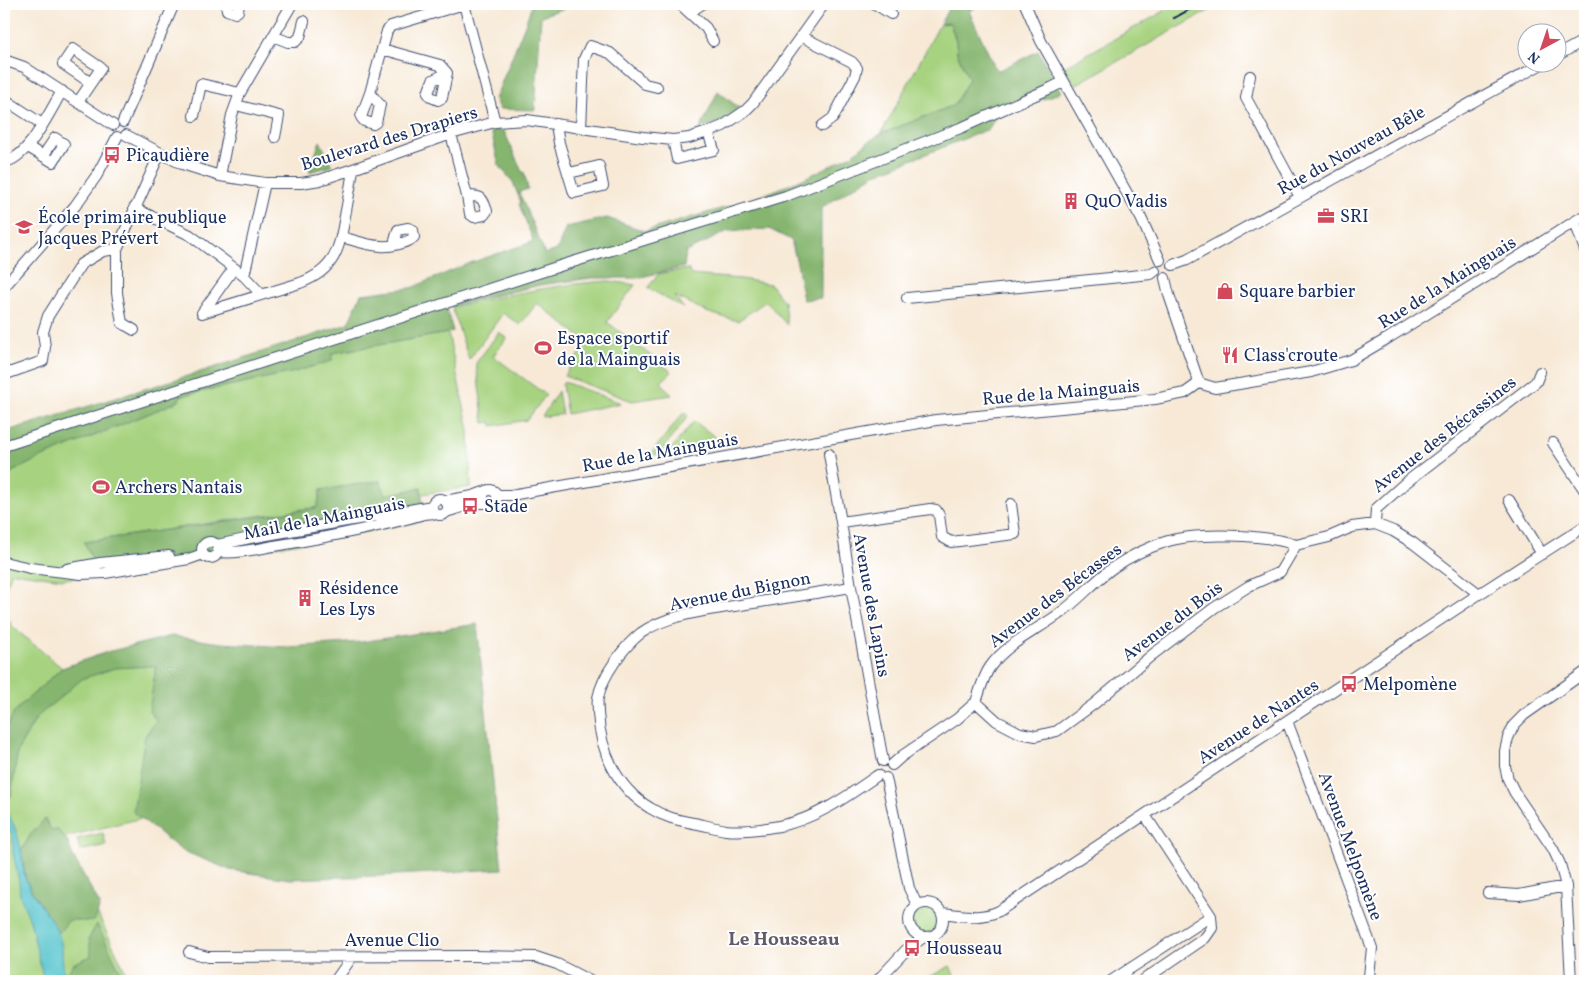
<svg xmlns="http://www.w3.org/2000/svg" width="1589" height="985" font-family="Vollkorn,serif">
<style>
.green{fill:#a7d380;stroke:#61816f}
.forest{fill:#85b56e;stroke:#507266}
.water{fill:#57c5cd;stroke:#397a96}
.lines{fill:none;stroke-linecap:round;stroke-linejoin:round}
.minor-casing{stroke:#3c4b70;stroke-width:12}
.minor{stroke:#fff;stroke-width:10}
.rail{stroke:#1b2f5e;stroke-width:2.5}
.labels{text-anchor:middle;stroke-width:4;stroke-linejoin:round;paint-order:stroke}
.street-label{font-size:18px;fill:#1b2f5e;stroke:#fff}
.poi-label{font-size:18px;fill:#1b2f5e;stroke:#fff;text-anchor:start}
.neighbourhood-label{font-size:19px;font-weight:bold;fill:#625c68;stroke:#fff}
</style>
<rect width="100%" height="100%" fill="#fff"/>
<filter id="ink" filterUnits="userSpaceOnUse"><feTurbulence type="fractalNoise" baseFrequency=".02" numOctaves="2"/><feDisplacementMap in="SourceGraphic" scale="10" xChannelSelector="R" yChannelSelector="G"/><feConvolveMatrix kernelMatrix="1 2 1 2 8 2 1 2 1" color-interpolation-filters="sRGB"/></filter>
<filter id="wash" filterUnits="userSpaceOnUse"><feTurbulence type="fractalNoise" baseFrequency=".0096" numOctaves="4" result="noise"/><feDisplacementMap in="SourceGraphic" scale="20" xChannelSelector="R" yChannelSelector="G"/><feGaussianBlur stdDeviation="1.12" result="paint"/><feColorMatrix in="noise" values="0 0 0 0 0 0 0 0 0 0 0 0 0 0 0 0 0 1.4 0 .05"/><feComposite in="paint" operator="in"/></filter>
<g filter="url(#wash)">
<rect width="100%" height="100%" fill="#f7e9d6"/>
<path class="green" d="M 1177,4 L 1221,4 L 1075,85 L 1064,67 Z
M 950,23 L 956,41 L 957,53 L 969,79 L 954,105 L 881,134 L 940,24 Z
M 688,269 L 691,275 L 741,279 L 770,284 L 784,302 L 787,325 L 766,301 L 738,321 L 709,313 L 675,296 L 683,308 L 648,288 L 658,274 Z
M 609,281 L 635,285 L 607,322 L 672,372 L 661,382 L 672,395 L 632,401 L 564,376 L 587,342 L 537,303 L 520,325 L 503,313 L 469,360 L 452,307 C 504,296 555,284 609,281 Z
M 499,332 L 507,338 L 493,356 L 546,395 L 527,420 L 492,426 L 491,422 L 484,423 L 476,363 Z
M 448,333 L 469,430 L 471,487 L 422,494 L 421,488 L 386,495 L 380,481 L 321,490 L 317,507 L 85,542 L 100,576 L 63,579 L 12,572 L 4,592 L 4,476 L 35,460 L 35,457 L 45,456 L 179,401 L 180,396 L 295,372 L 332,353 Z
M 564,382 L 621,403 L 567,414 L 562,385 Z
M 558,391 L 562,414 L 542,417 Z
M 684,412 L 688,416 L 659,454 L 650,455 Z
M 694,421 L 723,443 L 668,453 Z
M 4,613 L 14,628 L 62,668 L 21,705 L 13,714 L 65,680 L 172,648 L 142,818 L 61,838 L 130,981 L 4,981 Z
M 103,833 L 106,845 L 80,851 L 77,839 Z
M912 920a14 14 0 1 1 28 0a14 14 0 1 1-28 0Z
M 950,966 L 957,981 L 922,981 Z"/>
<path class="forest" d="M 532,4 L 573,4 L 571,6 L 541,16 L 535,110 L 499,109 L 495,99 L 526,22 Z
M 951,4 L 983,4 L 969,11 L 996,70 L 1002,69 L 1038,51 L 1061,92 L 994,119 L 989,129 L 873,175 L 821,208 L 821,298 L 803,300 L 798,267 L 791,240 L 769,229 L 728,231 L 686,252 L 684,267 L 637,278 L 592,278 L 540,285 L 446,307 L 453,331 L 448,333 L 332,353 L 332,361 L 294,372 L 180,396 L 179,401 L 40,458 L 4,476 L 4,432 L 197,373 L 348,324 L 361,294 L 411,288 L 470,263 L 529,243 L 533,240 L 519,204 L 521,203 L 513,182 L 499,166 L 491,130 L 504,131 L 522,172 L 524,172 L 528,189 L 519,192 L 545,254 L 557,250 L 566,227 L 607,218 L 645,231 L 751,200 L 805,178 L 852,155 L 869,141 L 881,134 L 954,105 L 969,79 L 957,53 L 956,41 L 950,23 L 940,24 Z
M 718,91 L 739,108 L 724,120 L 700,129 Z
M 320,141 L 332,166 L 309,172 Z
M 380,481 L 386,495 L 421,488 L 425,520 L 355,534 L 100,576 L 84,542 L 317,508 L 321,490 Z
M 477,624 L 502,869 L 379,876 L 290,879 L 230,870 L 181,850 L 133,812 L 145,736 L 156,720 L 149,711 L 156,666 L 115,668 L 82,679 L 37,717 L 18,750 L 11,796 L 4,801 L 4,733 L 13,714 L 21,705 L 62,668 L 107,652 L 172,636 L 221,643 L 288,647 L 361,642 Z
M 45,819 L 52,831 L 57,829 L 67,840 L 73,856 L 100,905 L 95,920 C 86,924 79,919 69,920 L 58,934 L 37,899 L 31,890 L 26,879 L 21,851 L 31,834 Z
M 97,924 L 125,981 L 116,981 L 114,976 L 106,976 L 105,981 L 67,981 L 65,978 L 73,964 L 91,956 L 89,938 Z"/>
<path class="water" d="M 4,811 L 6,811 C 15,825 20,840 22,857 C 23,865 23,873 26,880 C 34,900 52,916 59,936 C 65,950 60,969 67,981 L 44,981 L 30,920 L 20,896 L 19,881 L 13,853 L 13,838 L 4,815 Z"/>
</g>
<g filter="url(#ink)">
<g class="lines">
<g class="minor-casing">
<path id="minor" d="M 226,4 L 227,10 L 235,13 L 238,11 L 239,4
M 464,4 L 495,122
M 680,4 L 706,28 L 713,41
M 875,4 L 891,14
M 1025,4 L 1041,41 L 1141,218 L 1160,260
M 690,12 L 702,4
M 273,36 L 288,42 L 295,42 L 300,37 L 304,21
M 801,36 L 852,62 L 857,68 L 855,76 L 833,118 L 822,126
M 382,49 L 440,65 L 447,73 L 442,98 L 438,100 L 431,97 L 428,93 L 433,80 L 447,73
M 1556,56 L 1585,40
M 4,60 L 24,67 L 113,125
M 1250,76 L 1246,98 L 1300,197
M 370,93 L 361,117 L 364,121 L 373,124 L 376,122 L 380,105 L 370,93 L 387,31 L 391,26 L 464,4
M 4,99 L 42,124
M 78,102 L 101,68 L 73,49 L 63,64 L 91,83
M 236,105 L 279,116 L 275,137
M 4,111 L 9,102
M 194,116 L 201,84 L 240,93
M 123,122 L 174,4
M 556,124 L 559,143 L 574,193 L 603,186 L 599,166 L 569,173
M 581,128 L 584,59 L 590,46 L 610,53 L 645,84 L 657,87
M 451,134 L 467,196 L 470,214 L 474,217 L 484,215 L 487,211 C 482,197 482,196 467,196
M 126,135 L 182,164 L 220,176 L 265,183 L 301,183 L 320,180 L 353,169 L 451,134 L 495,122 L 527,120 L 643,137 L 673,140 L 689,138 L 708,132 L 723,126 L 745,111 L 753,103 L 824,4
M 673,140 L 677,159 L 714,150 L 708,132
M 28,147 L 53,162 L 64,144 L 55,138 L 43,156
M 4,162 C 28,159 50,111 62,91
M 220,176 L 232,115 L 240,93 L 292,4
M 134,208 L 190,235 L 234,268
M 1575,222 L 1585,250
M 342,237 C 353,240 369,246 381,246 C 389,247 409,243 414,237 L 413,230 L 408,228 L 398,230 L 394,244
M 117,249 L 117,293 L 122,323 L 134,330
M 1173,265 L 1187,260 L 1545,62
M 244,276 L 265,183
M 1165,278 L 1169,295 L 1199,383
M 4,287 L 75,206 L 97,175 L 117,137
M 261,294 L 244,276 L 234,268 L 202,313 L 300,283 C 335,270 339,250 345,216 C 348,200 351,185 353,169
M 907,298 L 1141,275 L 1151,274 L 1155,271
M 9,373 L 43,361 L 45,347 L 43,332 L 48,316 L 81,264 L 103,251 L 117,249 L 160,153
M 1199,383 L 1215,388 L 1311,372 L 1351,360 L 1390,337 L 1585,215
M 1553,443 L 1585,491
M 4,446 L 560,266 L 786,196 L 963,127 L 1051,88 L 1063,82
M 829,454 L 841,522 L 851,587 L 883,761
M483 497a7 7 0 1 1 14 0a7 7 0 1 1-14 0Z
M 497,495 L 511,495 L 936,420 L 1155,399 L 1185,393 L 1199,383
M432 507a8 8 0 1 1 16 0a8 8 0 1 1-16 0Z
M 1509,500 L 1542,554
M 444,501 L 473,496 L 484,492
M 446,512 L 475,503 L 486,503
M 841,522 L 930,509 L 936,510 L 939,515 L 942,537 L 951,542 L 1015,534 L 1011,504
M 1375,524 L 1376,509 L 1404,484 L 1536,382 L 1540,372
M202 550a8 8 0 1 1 16 0a8 8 0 1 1-16 0Z
M 217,545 L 250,538 L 432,506
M 219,552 C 239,554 260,548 280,545 C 329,537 376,528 424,514 L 435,513
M 4,562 L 30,568 L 81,574 L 105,573 L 152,565 L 189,559 L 203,554
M 67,569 L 100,563 L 169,556
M 851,587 C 816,593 781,599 746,604 C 713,610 669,613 641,633 C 624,646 602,676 598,698 C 597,702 598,708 598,713 C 600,751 617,788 650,808 C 664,817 677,820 693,823 C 704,825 715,828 726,830 C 742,832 762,829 779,826 C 816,819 848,796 878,775
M 976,702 C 980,691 983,677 990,667 C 1007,643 1036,631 1059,614 C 1079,600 1094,581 1114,567 C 1129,557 1147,548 1165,542 C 1195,532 1266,534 1296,545
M 1287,721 L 1372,948 L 1369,976 L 1375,981
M 892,765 L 902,756 L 957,719 L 976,702 L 997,721 L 1020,733 L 1036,736 L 1057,731 L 1094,704 L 1152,655 L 1214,608 L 1249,586 L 1280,572 L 1296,545 L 1329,537 L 1352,527 L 1375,524 L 1393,531 L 1413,543 L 1479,594
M 886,778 L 909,888 L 917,905
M 1488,893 L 1519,895 L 1566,886
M909 920a17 17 0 1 1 34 0a17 17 0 1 1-34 0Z
M 942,913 C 963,915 979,920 999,911 L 1479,594 L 1585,526
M 189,952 L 208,957 L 473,956 L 536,957 L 557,964 L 590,981
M 335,981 L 352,957
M 877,981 L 906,950 L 924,937
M 1111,981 L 1211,916 L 1145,815
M 1142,981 L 1205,938 L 1212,928 L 1211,916
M 1571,981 L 1566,886 L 1560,864 L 1553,849 L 1515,793 L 1508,779 L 1505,766 L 1505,751 L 1508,738 L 1514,725 L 1524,715 L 1585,672"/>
</g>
<use href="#minor" class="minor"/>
<path class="rail" d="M 1174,18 L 1199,4"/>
</g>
</g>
<defs>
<g id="bus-bare" transform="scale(1.35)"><path d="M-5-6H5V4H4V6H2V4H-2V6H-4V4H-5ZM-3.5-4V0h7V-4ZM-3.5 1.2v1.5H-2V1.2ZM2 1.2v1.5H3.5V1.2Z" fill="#d1495b" stroke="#fff" stroke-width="2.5" paint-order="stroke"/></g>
<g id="building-bare" transform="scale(1.35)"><path d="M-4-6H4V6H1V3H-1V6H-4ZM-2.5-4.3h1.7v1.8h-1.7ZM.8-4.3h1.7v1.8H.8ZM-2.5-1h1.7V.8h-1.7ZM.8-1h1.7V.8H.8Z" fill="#d1495b" stroke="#fff" stroke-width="2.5" paint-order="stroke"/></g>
<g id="office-bare" transform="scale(1.35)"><path d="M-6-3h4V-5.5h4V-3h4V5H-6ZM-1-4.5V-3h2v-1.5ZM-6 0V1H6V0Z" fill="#d1495b" stroke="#fff" stroke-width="2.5" paint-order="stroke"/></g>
<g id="school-bare" transform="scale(1.35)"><path d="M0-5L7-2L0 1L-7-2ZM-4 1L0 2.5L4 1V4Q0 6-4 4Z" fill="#d1495b" stroke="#fff" stroke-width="2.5" paint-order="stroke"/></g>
<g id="shop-bare" transform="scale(1.35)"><path d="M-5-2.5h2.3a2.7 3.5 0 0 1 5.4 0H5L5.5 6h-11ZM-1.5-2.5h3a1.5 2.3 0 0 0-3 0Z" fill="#d1495b" stroke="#fff" stroke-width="2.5" paint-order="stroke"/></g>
<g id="stadium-bare" transform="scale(1.35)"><path d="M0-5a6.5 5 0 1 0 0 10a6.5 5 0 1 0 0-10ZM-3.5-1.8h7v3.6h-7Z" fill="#d1495b" stroke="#fff" stroke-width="2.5" paint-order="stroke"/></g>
<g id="restaurant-bare" transform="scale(1.35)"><path d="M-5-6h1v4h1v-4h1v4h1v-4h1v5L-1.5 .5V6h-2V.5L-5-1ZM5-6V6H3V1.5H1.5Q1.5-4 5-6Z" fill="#d1495b" stroke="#fff" stroke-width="2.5" paint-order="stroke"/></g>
</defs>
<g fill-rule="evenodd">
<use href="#bus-bare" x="112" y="155"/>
<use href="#building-bare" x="1071" y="201"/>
<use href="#office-bare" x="1326" y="216"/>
<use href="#school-bare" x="24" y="227"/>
<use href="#shop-bare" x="1225" y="291"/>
<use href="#stadium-bare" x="543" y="348"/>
<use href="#restaurant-bare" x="1230" y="355"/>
<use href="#stadium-bare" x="101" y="487"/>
<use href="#bus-bare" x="470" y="506"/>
<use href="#building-bare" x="305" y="598"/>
<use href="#bus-bare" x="1349" y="684"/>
<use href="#bus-bare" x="912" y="948"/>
</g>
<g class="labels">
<g class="street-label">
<text transform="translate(389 138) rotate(-17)" y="6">Boulevard des Drapiers</text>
<text transform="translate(1351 150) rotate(-29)" y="6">Rue du Nouveau Bêle</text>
<text transform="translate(1447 282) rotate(-32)" y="6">Rue de la Mainguais</text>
<text transform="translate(1061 392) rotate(-5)" y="6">Rue de la Mainguais</text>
<text transform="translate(1444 434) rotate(-38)" y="6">Avenue des Bécassines</text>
<text transform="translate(660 452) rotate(-10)" y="6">Rue de la Mainguais</text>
<text transform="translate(324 518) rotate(-11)" y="6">Mail de la Mainguais</text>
<text transform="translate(740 591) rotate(-11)" y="6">Avenue du Bignon</text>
<text transform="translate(1055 595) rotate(-37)" y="6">Avenue des Bécasses</text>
<text transform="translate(872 605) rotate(80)" y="6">Avenue des Lapins</text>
<text transform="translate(1172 621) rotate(-37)" y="6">Avenue du Bois</text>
<text transform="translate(1258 721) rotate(-33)" y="6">Avenue de Nantes</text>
<text transform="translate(1351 846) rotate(70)" y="6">Avenue Melpomène</text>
<text x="392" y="946">Avenue Clio</text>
</g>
<g class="poi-label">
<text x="126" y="161">Picaudière</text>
<text x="1085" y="207">QuO Vadis</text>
<text x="1340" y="222">SRI</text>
<text x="38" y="223">École primaire publique<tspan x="38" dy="21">Jacques Prévert</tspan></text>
<text x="1239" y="297">Square barbier</text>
<text x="557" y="344">Espace sportif<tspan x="557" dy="21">de la Mainguais</tspan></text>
<text x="1244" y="361">Class'croute</text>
<text x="115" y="493">Archers Nantais</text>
<text x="484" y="512">Stade</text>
<text x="319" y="594">Résidence<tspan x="319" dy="21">Les Lys</tspan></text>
<text x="1363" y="690">Melpomène</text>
<text x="926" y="954">Housseau</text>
</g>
<g class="neighbourhood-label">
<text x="784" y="945">Le Housseau</text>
</g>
</g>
<rect width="1589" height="985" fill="none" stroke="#fff" stroke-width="20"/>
<g transform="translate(1542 48) rotate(220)"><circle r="24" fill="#ffffff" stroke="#a4acbf"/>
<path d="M0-4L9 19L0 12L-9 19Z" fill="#d1495b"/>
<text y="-8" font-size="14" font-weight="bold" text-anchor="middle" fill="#1b2f5e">N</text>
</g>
</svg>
